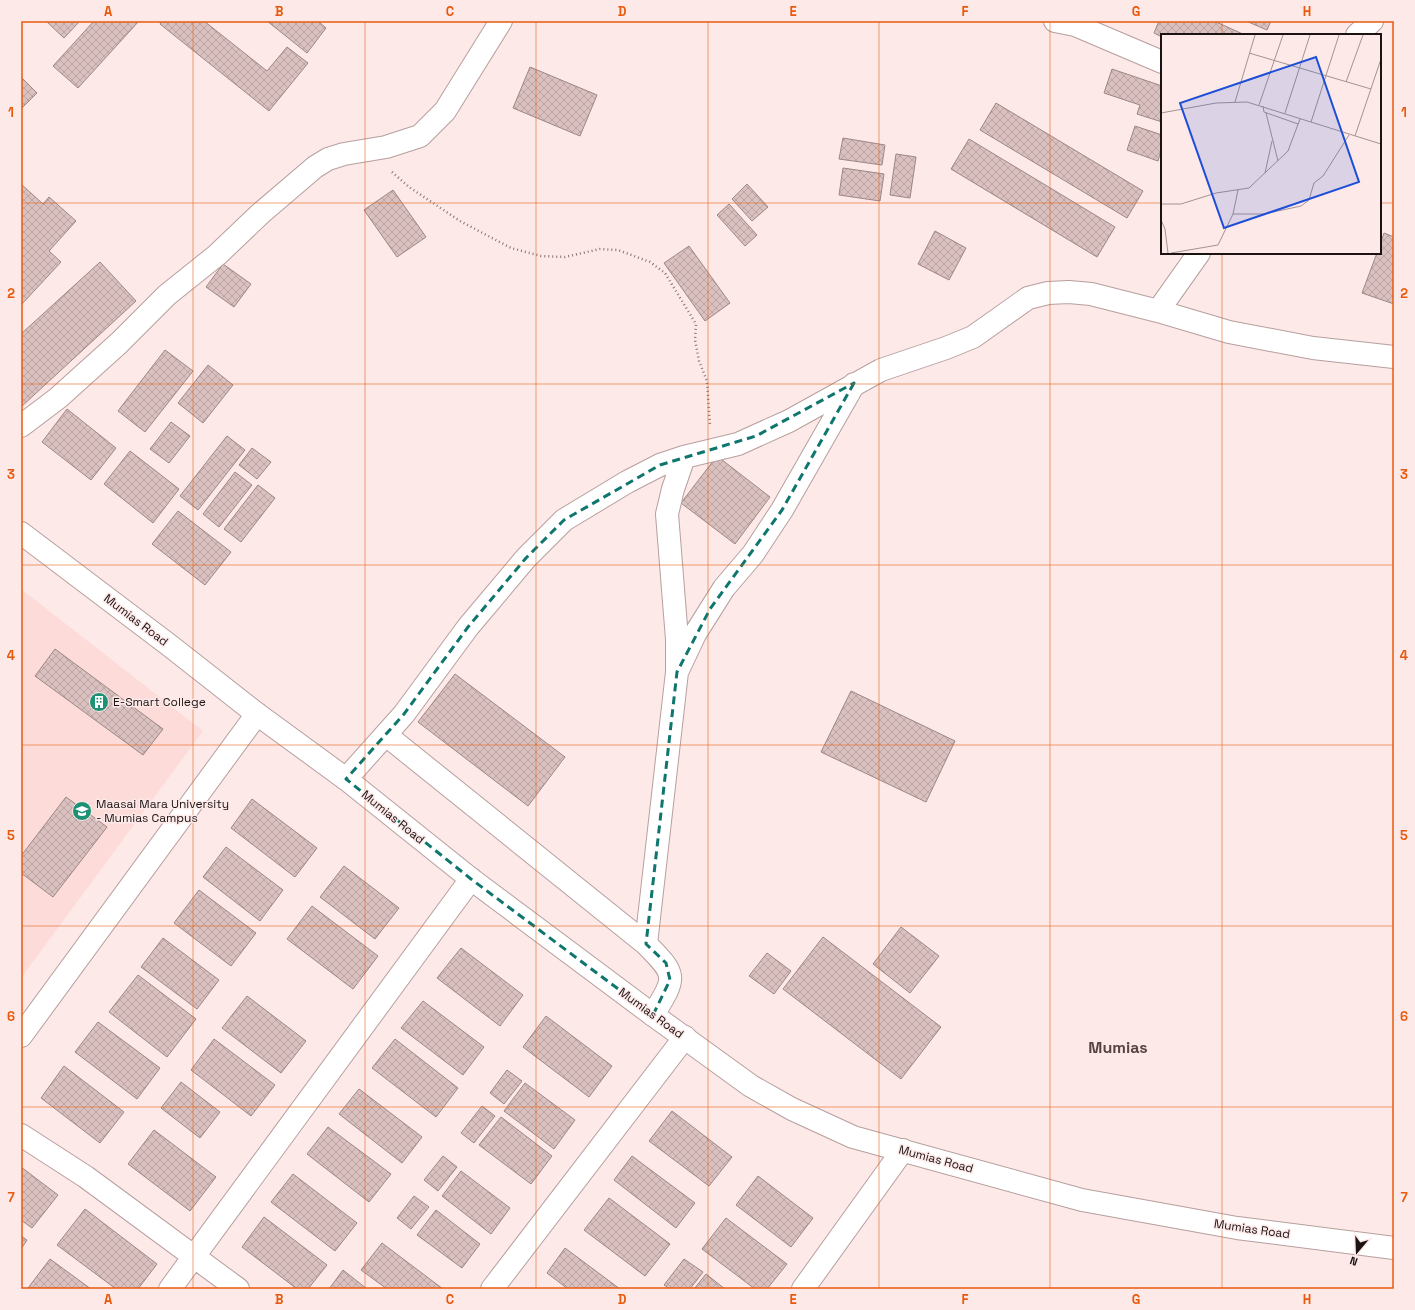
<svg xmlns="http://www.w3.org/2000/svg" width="1415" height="1310" font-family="'Space Grotesk',sans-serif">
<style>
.built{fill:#fddbd9}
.building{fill:url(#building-cross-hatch);stroke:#9d8685}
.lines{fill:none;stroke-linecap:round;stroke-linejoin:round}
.minor-casing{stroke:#b79f9e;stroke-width:24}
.tertiary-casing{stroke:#b79f9e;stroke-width:24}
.path{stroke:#837675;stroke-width:2.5;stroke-dasharray:1 3;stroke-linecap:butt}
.minor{stroke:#fff;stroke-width:22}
.tertiary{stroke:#fff;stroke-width:22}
.marked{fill:none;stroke:#0f766e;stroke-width:3;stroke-dasharray:8 5;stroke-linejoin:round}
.grid{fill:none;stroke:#e8590c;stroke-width:1;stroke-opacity:0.55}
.labels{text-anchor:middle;stroke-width:3;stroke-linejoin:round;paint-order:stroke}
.street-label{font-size:12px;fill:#1b1313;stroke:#fde9e8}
.poi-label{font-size:12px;fill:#1b1313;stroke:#fde9e8;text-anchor:start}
.district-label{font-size:16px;font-weight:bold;fill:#574342;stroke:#fde9e8}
.inset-road{fill:none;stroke:#a39393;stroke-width:1}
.view{fill:#1d4ed8;fill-opacity:0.15;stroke:#1d4ed8;stroke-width:2}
.inset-edge{fill:none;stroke:#1b1313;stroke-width:2}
.neatline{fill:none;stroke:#e8590c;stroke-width:1.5}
.grid-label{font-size:13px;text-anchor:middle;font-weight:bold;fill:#e8590c}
</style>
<defs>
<pattern id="building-cross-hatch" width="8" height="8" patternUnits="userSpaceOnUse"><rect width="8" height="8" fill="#dac1c0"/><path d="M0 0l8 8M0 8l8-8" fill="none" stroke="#baa5a4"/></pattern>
</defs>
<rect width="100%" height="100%" fill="#fde9e8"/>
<path class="built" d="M 21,589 L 203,731 L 21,978 Z"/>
<path class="building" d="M 46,21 L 80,21 L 64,38 Z
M 94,21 L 139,21 L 78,88 L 53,66 Z
M 162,21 L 204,21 L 267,71 L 287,47 L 308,63 L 269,111 L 160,24 Z
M 267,21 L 318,21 L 326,28 L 307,53 Z
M 1159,21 L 1214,21 L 1245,35 L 1162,35 L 1162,37 L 1154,33 Z
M 1246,21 L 1271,21 L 1267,30 Z
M 530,67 L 597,95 L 580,136 L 513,108 Z
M 1112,69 L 1162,86 L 1162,122 L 1137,114 L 1140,105 L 1104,93 Z
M 21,77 L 37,93 L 21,109 Z
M 996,103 L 1143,191 L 1127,218 L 980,130 Z
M 1135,126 L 1162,135 L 1162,147 L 1158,161 L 1127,150 Z
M 843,138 L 885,145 L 882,165 L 839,159 Z
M 969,139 L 1115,227 L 1097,257 L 951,169 Z
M 896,154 L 916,157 L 910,198 L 890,195 Z
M 843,168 L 884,174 L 880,201 L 839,195 Z
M 21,184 L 43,204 L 49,197 L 76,221 L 49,251 L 61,262 L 21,305 Z
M 747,184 L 768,207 L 752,221 L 732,199 Z
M 393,190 L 426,237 L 397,257 L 364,210 Z
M 729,204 L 757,235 L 745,246 L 717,215 Z
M 935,231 L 966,248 L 949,280 L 918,264 Z
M 1384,233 L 1394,237 L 1394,304 L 1362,293 L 1377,253 L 1380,253 L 1380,244 Z
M 689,246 L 730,303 L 705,321 L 664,263 Z
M 100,262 L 136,301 L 21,407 L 21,334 Z
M 223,264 L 251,284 L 234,307 L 206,287 Z
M 165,350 L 193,371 L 145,432 L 118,411 Z
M 208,365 L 233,385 L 203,423 L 178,403 Z
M 67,409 L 116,448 L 91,480 L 42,442 Z
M 171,422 L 190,436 L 169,463 L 150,449 Z
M 227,436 L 245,450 L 198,510 L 180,496 Z
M 252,448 L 271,462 L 257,479 L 239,465 Z
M 130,451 L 179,489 L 153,523 L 104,484 Z
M 717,456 L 770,497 L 735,544 L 681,503 Z
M 235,472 L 252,485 L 219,527 L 203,514 Z
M 258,485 L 275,498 L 241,542 L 224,529 Z
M 178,511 L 231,552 L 205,585 L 152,544 Z
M 55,649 L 163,729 L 143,755 L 35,676 Z
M 455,674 L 565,757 L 528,806 L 418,722 Z
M 851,691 L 955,741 L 926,802 L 821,752 Z
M 66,797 L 107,827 L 53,897 L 21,873 L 21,856 Z
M 252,799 L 317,848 L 295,877 L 231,828 Z
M 226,847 L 283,890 L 260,921 L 203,877 Z
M 344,866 L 399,908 L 375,939 L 320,897 Z
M 199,890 L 256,933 L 231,966 L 174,923 Z
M 312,906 L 378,956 L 353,989 L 287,939 Z
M 901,927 L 939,956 L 910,993 L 873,964 Z
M 823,937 L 941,1027 L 901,1079 L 783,989 Z
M 163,938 L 219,980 L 197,1009 L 141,967 Z
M 461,948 L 523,995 L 500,1026 L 437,978 Z
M 767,953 L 791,971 L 774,994 L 749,976 Z
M 138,975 L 196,1019 L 167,1057 L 109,1012 Z
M 247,996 L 306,1041 L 281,1073 L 222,1028 Z
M 423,1001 L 484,1047 L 463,1075 L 401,1028 Z
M 546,1016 L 612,1066 L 589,1097 L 523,1047 Z
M 98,1022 L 160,1068 L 137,1099 L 75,1052 Z
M 214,1039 L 275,1085 L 251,1116 L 191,1070 Z
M 395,1039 L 458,1088 L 436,1117 L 372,1068 Z
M 64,1066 L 124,1112 L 100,1143 L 41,1098 Z
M 507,1070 L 522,1081 L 504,1104 L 490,1093 Z
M 181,1082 L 220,1112 L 200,1138 L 161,1108 Z
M 525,1083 L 575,1120 L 554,1149 L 504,1111 Z
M 359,1089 L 422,1137 L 402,1163 L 339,1114 Z
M 482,1106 L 495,1116 L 474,1143 L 461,1133 Z
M 672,1111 L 732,1157 L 709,1186 L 649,1141 Z
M 501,1117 L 552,1156 L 531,1184 L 479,1145 Z
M 328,1127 L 391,1174 L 369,1202 L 307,1154 Z
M 154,1130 L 216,1177 L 190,1211 L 128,1164 Z
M 443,1156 L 457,1167 L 438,1191 L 424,1180 Z
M 632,1156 L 695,1203 L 676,1228 L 614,1180 Z
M 21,1167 L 58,1195 L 32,1228 L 21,1220 Z
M 461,1171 L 510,1208 L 491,1234 L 442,1196 Z
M 293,1174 L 357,1223 L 335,1251 L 271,1202 Z
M 758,1176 L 813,1218 L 791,1247 L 736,1205 Z
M 414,1196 L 429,1207 L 411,1229 L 397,1218 Z
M 609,1198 L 670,1244 L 645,1276 L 584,1230 Z
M 85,1209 L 157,1264 L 138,1289 L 116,1289 L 57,1245 Z
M 436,1210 L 480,1244 L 462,1268 L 417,1235 Z
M 264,1217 L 327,1265 L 308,1289 L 297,1289 L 242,1247 Z
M 726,1218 L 787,1264 L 767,1289 L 755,1289 L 702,1249 Z
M 21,1236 L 27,1240 L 21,1249 Z
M 382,1243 L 443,1289 L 387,1289 L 361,1270 Z
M 565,1248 L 620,1289 L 568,1289 L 547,1273 Z
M 50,1259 L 91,1289 L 28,1288 Z
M 684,1259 L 703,1272 L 690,1289 L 670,1289 L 664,1285 Z
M 343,1270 L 367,1289 L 329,1289 Z
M 706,1274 L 725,1289 L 694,1289 Z"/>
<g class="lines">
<g class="minor-casing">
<path id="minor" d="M 1055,21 L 1075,25 L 1162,62
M 1357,35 L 1372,21
M 1158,311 L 1199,253
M 21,426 L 58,398 L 119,343 L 167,295 L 217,255 L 260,214 L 315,167 L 328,159 L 344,154 L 386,147 L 420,136 L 445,111 L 501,21
M 679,668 L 695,634 L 724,588 L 753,554 L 782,510 L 854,384
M 386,735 L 646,944 C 678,976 676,977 653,1015
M 346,779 L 404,714 L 468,627 L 526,558 L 564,520 L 627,482 L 660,465 L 684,457 L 738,444 L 789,421 L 881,370 L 946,348 L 973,337 L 1028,298 L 1048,293 L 1069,292 L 1091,294 L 1158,311 L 1229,332 L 1313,348 L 1394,357
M 646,944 L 677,672 L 677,639 L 667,514 L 673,489 L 684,457
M 21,1036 L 257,714
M 21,1135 L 86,1177 L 238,1289
M 170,1289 L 471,879
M 492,1289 L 685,1037
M 803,1289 L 903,1150"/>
</g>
<g class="tertiary-casing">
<path id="tertiary" d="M 21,533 L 169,645 L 257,714 L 346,779 L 471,879 L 653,1015 L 751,1086 L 792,1109 L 853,1137 L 1082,1200 L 1237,1228 L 1394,1248"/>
</g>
<path class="path" d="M 392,172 L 409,187 L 460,221 L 511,248 L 541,256 L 565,257 L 600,249 L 618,250 L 650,262 L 665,273 L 696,324 L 695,340 L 699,361 L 707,381 L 710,425"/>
<use href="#minor" class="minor"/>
<use href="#tertiary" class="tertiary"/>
</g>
<path class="marked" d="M 854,383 L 782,510 L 710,609 L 677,672 L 646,944 L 666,963 L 670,980 L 653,1015 L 471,879 L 346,779 L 404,714 L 468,627 L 526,558 L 564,520 L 660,465 L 756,436 Z"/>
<path class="grid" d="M 193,21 L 193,1289M 365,21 L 365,1289M 536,21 L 536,1289M 708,21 L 708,1289M 879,21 L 879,1289M 1050,21 L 1050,1289M 1222,21 L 1222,35M 21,203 L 1162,203M 1380,203 L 1394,203M 1222,253 L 1222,1289M 21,384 L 1394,384M 21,565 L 1394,565M 21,745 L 1394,745M 21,926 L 1394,926M 21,1107 L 1394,1107"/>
<defs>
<g id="building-disc" transform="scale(1)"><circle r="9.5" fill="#1c9174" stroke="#fde9e8"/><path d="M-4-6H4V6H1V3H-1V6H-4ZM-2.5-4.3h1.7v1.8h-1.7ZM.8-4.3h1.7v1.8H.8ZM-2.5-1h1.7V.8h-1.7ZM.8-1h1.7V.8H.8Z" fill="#fff"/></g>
<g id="university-disc" transform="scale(1)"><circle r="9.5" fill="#1c9174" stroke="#fde9e8"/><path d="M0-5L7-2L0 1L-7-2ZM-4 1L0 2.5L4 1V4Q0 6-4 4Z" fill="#fff"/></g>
</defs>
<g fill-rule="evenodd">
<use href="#building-disc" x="99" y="702"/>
<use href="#university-disc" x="82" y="811"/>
</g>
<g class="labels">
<g class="street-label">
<text transform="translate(136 620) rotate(37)" y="4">Mumias Road</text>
<text transform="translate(393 817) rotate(39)" y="4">Mumias Road</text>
<text transform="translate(651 1013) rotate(36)" y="4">Mumias Road</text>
<text transform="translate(936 1159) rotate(15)" y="4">Mumias Road</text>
<text transform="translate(1252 1229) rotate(8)" y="4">Mumias Road</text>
</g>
<g class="poi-label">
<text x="113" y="706">E-Smart College</text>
<text x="96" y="808">Maasai Mara University<tspan x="96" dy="14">- Mumias Campus</tspan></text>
</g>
<g class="district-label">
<text x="1118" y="1053">Mumias</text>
</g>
</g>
<g transform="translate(1161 34)">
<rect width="220" height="220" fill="#fde9e8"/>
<path class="inset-road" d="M 88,19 L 210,55M 185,48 L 202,1M 74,68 L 94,1M 98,71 L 122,1M 102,72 L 103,78 L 137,90M 0,79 L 55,69 L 86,68 L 220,110M 105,79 L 117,127M 124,79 L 149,1M 150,88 L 178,1M 194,102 L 220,25M 104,139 L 111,107M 77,156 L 72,180 L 103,180 L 140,172 L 148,166 L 153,149 L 162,142 L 188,101M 0,170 L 20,170 L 55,159 L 88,154 L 127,117 L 139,85M 0,186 L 4,195 L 7,219M 10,219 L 57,211 L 72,180"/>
<path class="view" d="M 155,23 L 198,148 L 63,194 L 19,69 Z"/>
<rect width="220" height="220" class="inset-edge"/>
</g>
<rect width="1415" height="1310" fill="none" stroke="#fde9e8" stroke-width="44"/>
<g transform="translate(1357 1252) rotate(199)" stroke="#fde9e8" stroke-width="3" paint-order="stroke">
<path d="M0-3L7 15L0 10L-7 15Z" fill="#1b1313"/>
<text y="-6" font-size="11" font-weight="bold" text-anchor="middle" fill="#1b1313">N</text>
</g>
<rect x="22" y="22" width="1371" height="1266" class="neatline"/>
<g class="grid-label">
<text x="108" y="16">A</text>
<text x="279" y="16">B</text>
<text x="450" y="16">C</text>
<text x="622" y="16">D</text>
<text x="793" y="16">E</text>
<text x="965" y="16">F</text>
<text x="1136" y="16">G</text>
<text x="1307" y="16">H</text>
<text x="11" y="117">1</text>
<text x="1404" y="117">1</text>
<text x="11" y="298">2</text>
<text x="1404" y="298">2</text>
<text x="11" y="479">3</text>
<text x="1404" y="479">3</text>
<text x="11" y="660">4</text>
<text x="1404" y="660">4</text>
<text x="11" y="840">5</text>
<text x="1404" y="840">5</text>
<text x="11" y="1021">6</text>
<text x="1404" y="1021">6</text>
<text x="11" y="1202">7</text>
<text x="1404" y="1202">7</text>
<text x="108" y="1304">A</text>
<text x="279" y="1304">B</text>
<text x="450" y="1304">C</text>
<text x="622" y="1304">D</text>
<text x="793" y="1304">E</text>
<text x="965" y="1304">F</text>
<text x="1136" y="1304">G</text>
<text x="1307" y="1304">H</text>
</g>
</svg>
